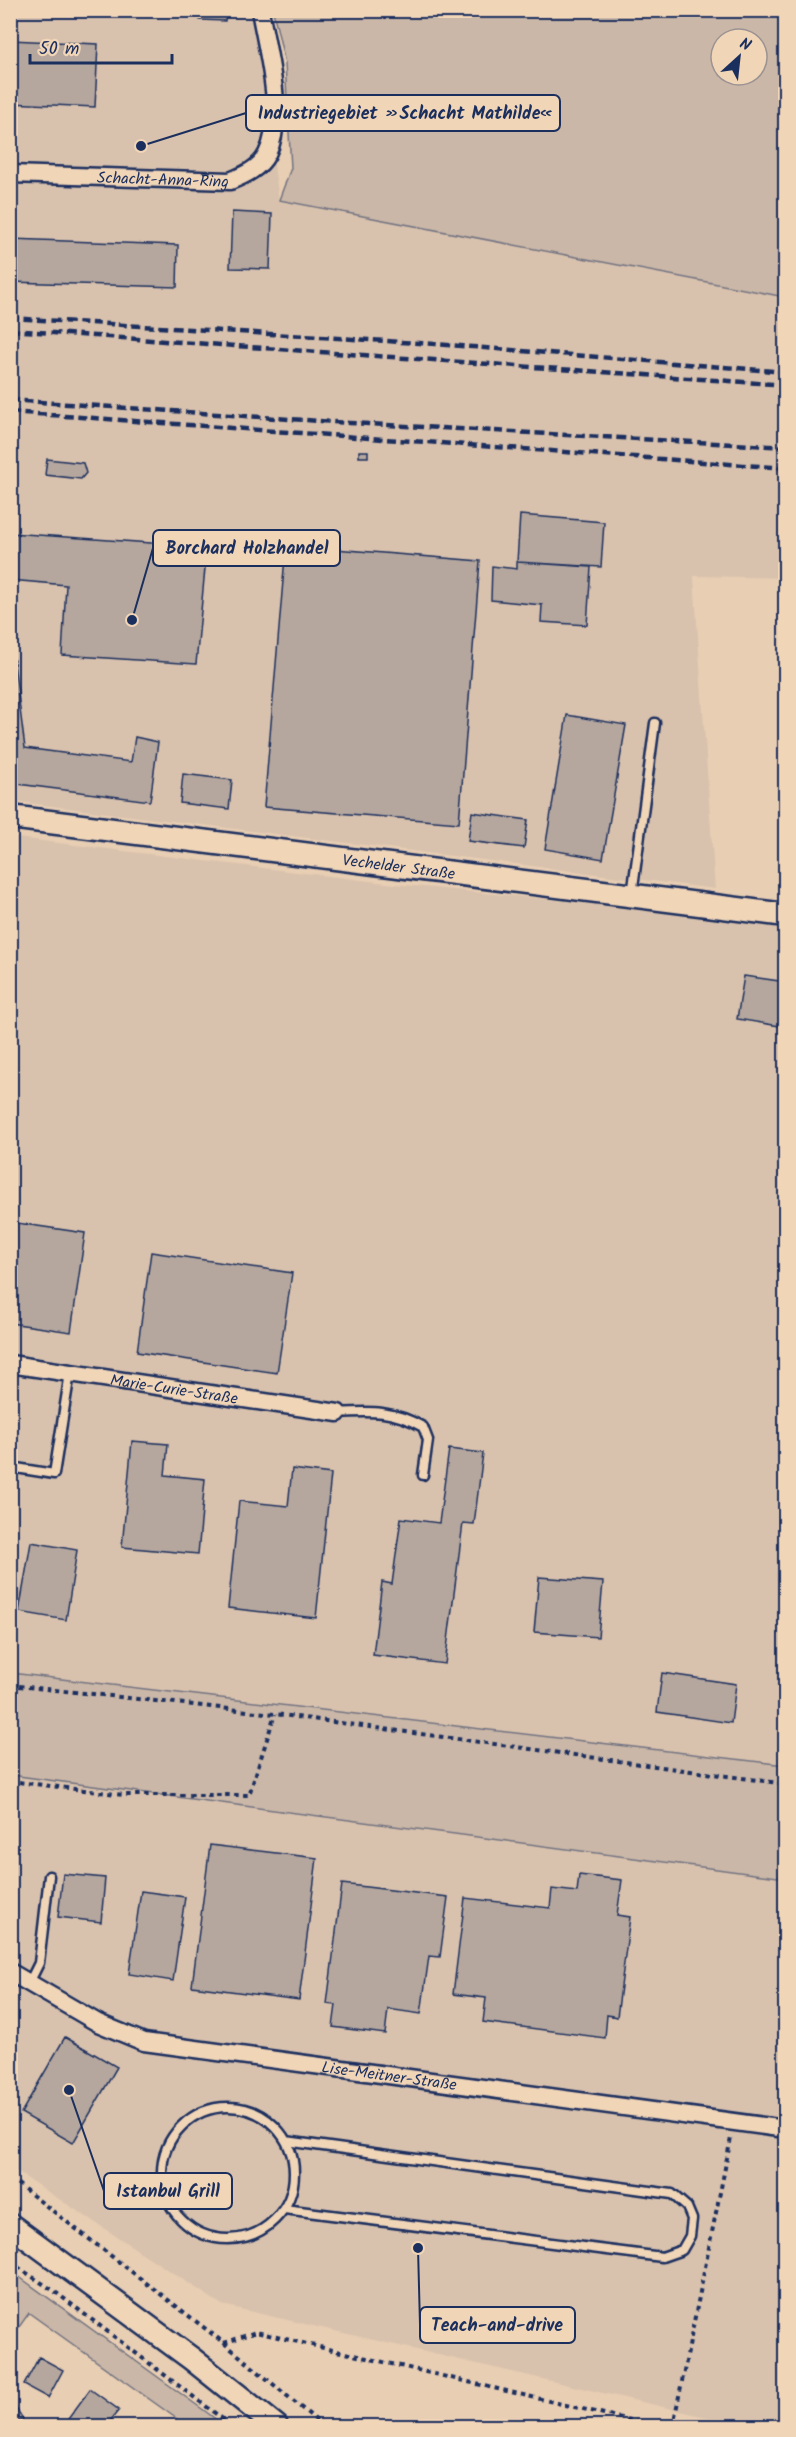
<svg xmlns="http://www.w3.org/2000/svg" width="796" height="2437" font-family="Kalam,sans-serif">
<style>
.built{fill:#d9c2ad}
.green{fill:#cab7a7;stroke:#727382;stroke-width:1.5;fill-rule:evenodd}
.building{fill:#b5a79e;stroke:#1b2f5e;stroke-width:1.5}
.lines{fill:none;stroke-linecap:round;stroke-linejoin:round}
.lane-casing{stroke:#1b2f5e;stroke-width:13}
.street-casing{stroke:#1b2f5e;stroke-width:21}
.secondary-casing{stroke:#1b2f5e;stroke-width:27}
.path{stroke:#1b2f5e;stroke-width:4;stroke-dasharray:4.5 4.5;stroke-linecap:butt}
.lane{stroke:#f1d5b7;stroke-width:8}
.street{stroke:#f1d5b7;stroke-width:16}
.secondary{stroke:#f1d5b7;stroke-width:22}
.rail{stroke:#1b2f5e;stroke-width:4.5;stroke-dasharray:9 4.5;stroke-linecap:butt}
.labels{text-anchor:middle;stroke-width:5;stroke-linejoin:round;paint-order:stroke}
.street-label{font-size:16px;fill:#1b2f5e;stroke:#f1d5b7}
.leader{fill:none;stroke:#1b2f5e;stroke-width:2}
.callout-dot{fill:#1b2f5e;stroke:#f1d5b7;stroke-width:2}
.callout{fill:#f1d5b7;stroke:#1b2f5e;stroke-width:2}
.callout-label{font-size:18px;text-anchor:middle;font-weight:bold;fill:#1b2f5e}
</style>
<rect width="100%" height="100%" fill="#e8ceb3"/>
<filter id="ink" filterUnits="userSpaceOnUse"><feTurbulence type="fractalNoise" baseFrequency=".0167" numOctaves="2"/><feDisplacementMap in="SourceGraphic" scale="12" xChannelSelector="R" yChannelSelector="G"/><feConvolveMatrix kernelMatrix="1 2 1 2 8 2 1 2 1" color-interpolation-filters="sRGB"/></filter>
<g filter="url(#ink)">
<path class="built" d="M 11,11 L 252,11 L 279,200 L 785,297 L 785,578 L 694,576 L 715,889 L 11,801 Z
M 10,837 L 395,884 L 785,923 L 785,2426 L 745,2426 L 222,2305 L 11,2168 Z"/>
<path class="green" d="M 273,11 L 785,11 L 785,297 L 279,200 L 291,168 L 285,63 ZM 721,39 L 757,39 L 757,75 L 721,75 Z
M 11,1673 L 785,1765 L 785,1878 L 11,1775 Z
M 18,2276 L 209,2414 L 224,2426 L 187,2426 L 29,2313 L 11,2338 L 11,2286 Z"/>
<path class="building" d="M 200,10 L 226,10 L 225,21 L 200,20 Z
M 10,40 L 98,44 L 95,107 L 10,103 Z
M 232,212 L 272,214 L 270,269 L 230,268 Z
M 10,239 L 178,245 L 177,287 L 10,282 Z
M 359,451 L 368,451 L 368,457 L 359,457 Z
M 47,459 L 83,463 L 86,473 L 81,479 L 45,475 Z
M 520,515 L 604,522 L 601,567 L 517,562 Z
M 10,533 L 207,547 L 196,664 L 62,655 L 66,585 L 10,580 Z
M 286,545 L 480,561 L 459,823 L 264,807 Z
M 517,562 L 591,567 L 587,625 L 541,622 L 542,605 L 491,600 L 492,566 L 517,569 Z
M 10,631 L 25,748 L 131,762 L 135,737 L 158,742 L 150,801 L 10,783 Z
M 567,715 L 626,725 L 603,859 L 545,849 Z
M 183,774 L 232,780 L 229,809 L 180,803 Z
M 472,812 L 528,820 L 524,848 L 468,841 Z
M 744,976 L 786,982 L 786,1027 L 737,1019 Z
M 10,1222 L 85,1233 L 71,1332 L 10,1323 Z
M 151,1252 L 292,1273 L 277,1373 L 137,1352 Z
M 132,1441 L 168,1444 L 165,1475 L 205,1479 L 198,1554 L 122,1547 Z
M 449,1449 L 483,1453 L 474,1524 L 463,1523 L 445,1664 L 373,1655 L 382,1582 L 392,1584 L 401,1518 L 439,1523 Z
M 292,1469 L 331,1474 L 316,1618 L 228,1608 L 239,1501 L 288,1506 Z
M 31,1542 L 77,1550 L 66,1620 L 19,1612 Z
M 539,1577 L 603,1582 L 598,1637 L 534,1632 Z
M 662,1673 L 736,1684 L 731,1723 L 657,1712 Z
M 210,1845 L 317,1858 L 299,2000 L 192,1986 Z
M 63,1874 L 105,1878 L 101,1922 L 58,1917 Z
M 579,1875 L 622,1880 L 617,1915 L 630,1917 L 617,2017 L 607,2015 L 605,2038 L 483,2022 L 486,1998 L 453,1994 L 465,1898 L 550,1908 L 552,1889 L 577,1892 Z
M 342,1884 L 448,1897 L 440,1957 L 429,1956 L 421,2014 L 388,2009 L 385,2034 L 333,2027 L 336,2005 L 327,2004 Z
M 141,1891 L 185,1897 L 173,1981 L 129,1974 Z
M 65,2037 L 117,2067 L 73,2143 L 21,2113 Z
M 39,2357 L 63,2370 L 48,2398 L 24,2385 Z
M 90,2389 L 119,2410 L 106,2426 L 63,2426 Z
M 10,2399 L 23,2419 L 11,2426 L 10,2426 Z"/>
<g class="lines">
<g class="lane-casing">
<path id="lane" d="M 632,895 L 655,723
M 338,1413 C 372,1411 393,1410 423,1427 L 428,1440 L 423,1475
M 10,1467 L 54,1474 L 70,1373
M 29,1983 L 39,1963 L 49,1876
M162 2173a66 66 0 1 1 132 0a66 66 0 1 1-132 0Z
M 284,2209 L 662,2257 L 682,2250 L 690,2236 L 692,2219 L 687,2207 L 672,2194 L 286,2141"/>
</g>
<g class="street-casing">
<g id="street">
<path id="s1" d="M 10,174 L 230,181 C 245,175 260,168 267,154 C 286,116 267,51 260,10"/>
<path id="s2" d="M 10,1364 L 338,1413"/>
<path id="s3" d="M 10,1972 L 98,2023 L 144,2042 L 786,2129"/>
</g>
</g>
<g class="secondary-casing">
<g id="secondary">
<path id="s4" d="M 10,817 L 786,915"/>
<path d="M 10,2225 L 192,2359 L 276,2426"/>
</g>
</g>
<path class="path" d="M 10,1685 L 275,1714 L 786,1784
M 10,1781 L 124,1795 L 249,1795 L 275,1714
M 10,2178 L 224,2343 L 323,2426
M 10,2262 L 54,2291 L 232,2426
M 224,2343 L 256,2332 L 655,2426
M 673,2426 L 731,2138"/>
<use href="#lane" class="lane"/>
<use href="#street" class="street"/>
<use href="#secondary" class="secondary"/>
<path class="rail" d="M 10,318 L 435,344 L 786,372
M 10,330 L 786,385
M 10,400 L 349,423 L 786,447
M 10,412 L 786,468"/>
</g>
</g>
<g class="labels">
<g class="street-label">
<text dy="6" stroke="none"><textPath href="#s1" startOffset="153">Schacht-Anna-Ring</textPath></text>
<text dy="6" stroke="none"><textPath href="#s4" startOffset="392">Vechelder Straße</textPath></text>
<text dy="6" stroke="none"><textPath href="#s2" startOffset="166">Marie-Curie-Straße</textPath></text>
<text dy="6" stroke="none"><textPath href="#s3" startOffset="399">Lise-Meitner-Straße</textPath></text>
</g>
</g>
<path class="leader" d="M141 146L246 113M132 620L153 548M69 2090L104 2191M418 2248L420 2325"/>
<g class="callout-dot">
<circle cx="141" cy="146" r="6"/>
<circle cx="132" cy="620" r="6"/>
<circle cx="69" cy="2090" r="6"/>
<circle cx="418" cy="2248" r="6"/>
</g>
<g class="callout">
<rect x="246" y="95" width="314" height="36" rx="6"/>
<rect x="153" y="530" width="187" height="36" rx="6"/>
<rect x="104" y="2173" width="128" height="36" rx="6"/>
<rect x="420" y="2307" width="155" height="36" rx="6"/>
</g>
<g class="callout-label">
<text x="403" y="119">Industriegebiet »Schacht Mathilde«</text>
<text x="247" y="554">Borchard Holzhandel</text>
<text x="168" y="2197">Istanbul Grill</text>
<text x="497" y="2331">Teach-and-drive</text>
</g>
<rect width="796" height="2437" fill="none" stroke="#f1d5b7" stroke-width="36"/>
<rect x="18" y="18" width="760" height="2401" fill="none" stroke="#1b2f5e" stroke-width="2" filter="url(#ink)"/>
<g transform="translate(739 57) rotate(27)"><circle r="28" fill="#f1d5b7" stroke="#9b9393" stroke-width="1.5"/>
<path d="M0-4.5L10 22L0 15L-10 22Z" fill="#1b2f5e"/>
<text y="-9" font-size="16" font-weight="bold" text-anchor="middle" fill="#1b2f5e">N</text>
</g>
<path d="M30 54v9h142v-9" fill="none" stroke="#1b2f5e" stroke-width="3"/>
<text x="39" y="54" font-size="18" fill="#1b2f5e" stroke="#f1d5b7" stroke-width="4.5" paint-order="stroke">50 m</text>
</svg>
